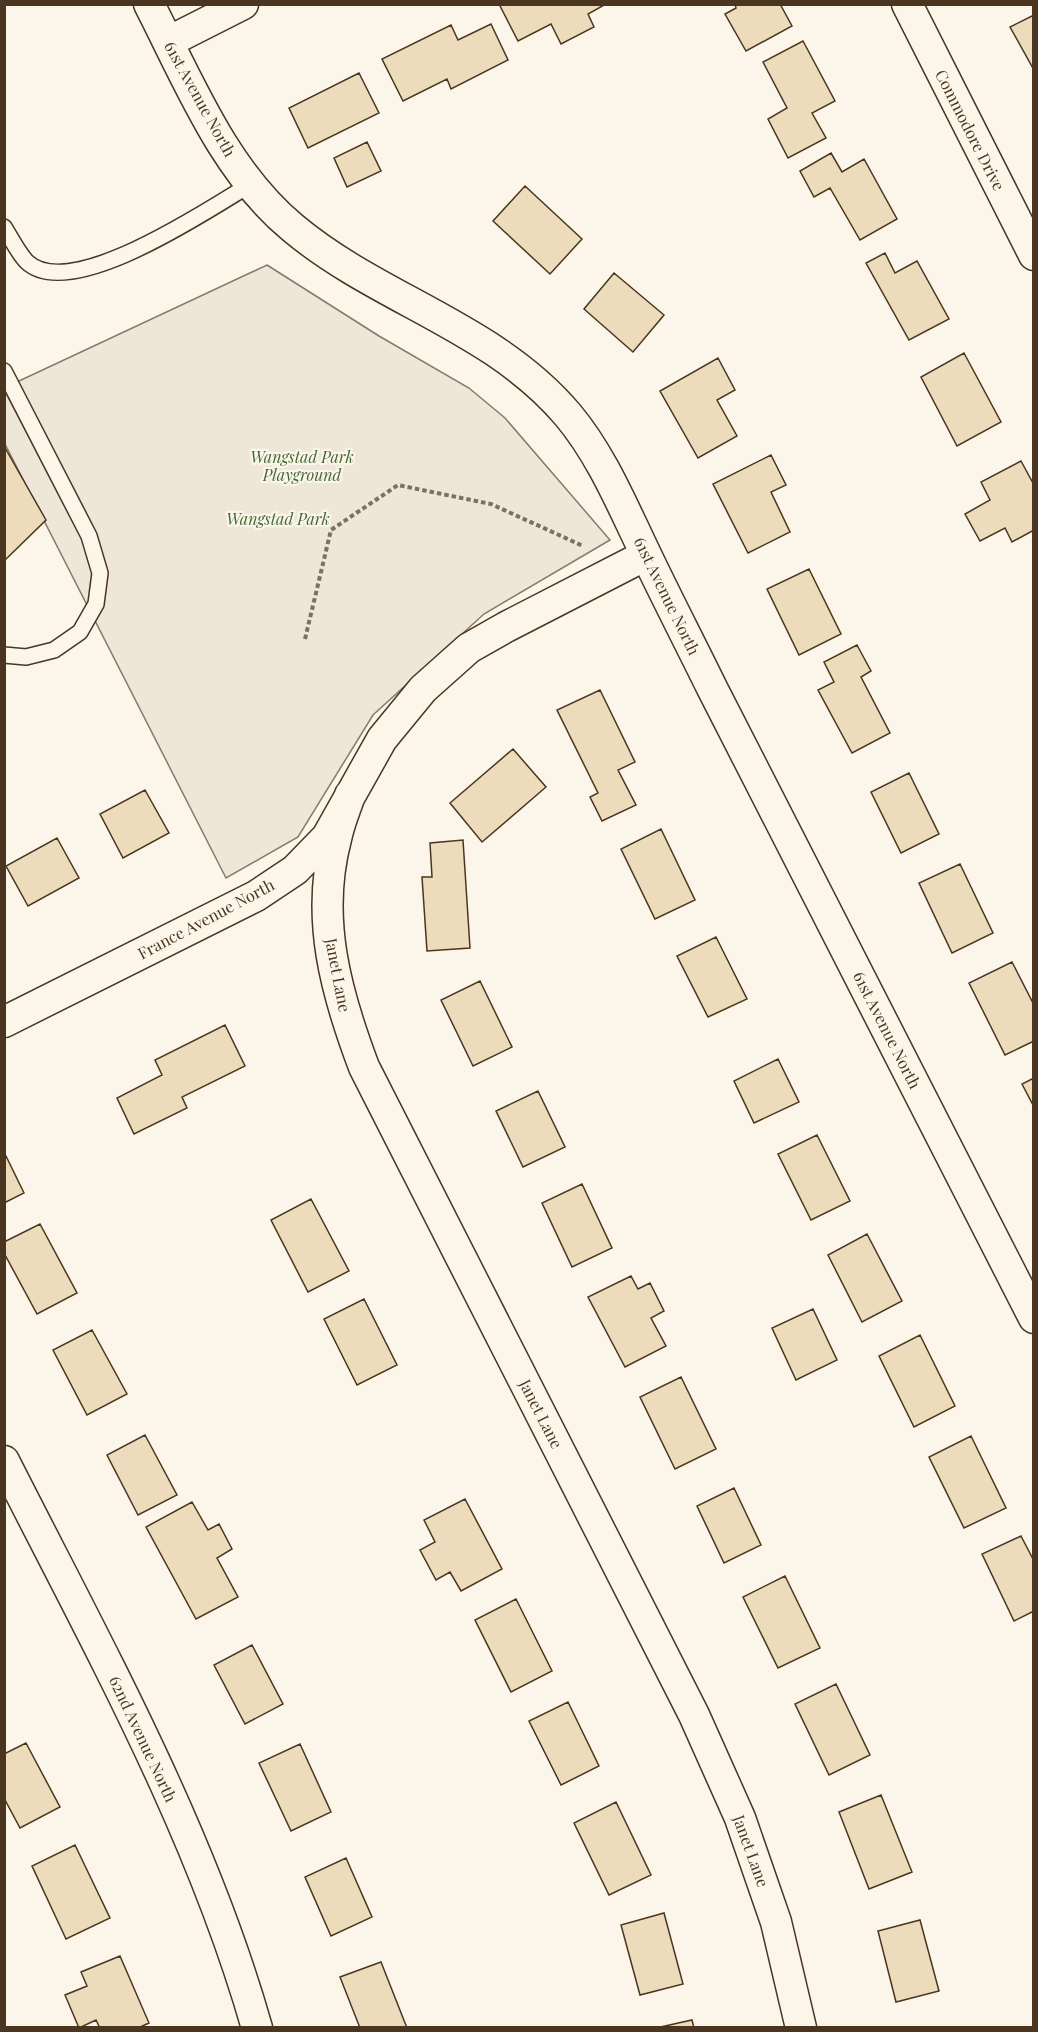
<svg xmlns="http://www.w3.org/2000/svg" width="1038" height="2032" font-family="'Playfair Display',serif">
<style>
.green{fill:#ede6d9;stroke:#887966;stroke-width:1.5}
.building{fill:#ecdcbc;stroke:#4a3520;stroke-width:1.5}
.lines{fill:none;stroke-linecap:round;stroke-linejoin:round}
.service-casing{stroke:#4a3520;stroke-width:18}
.minor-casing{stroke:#4a3520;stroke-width:33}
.path{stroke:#7f6f5c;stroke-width:4;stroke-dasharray:4.5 3;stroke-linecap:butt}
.service{stroke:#fbf6e9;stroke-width:15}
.minor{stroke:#fbf6e9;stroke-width:30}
.labels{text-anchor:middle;stroke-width:4.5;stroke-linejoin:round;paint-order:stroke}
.street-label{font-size:16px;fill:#4a3520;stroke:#fbf6e9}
.park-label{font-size:16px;font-style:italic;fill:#436837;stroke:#fbf6e9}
</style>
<rect width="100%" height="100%" fill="#fbf6e9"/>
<path class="green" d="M 267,265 L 379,336 L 469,388 L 505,418 L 610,540 L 484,614 L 373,715 L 298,837 L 226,878 L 5,444 L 4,388 Z"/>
<path class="building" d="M 499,4 L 606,4 L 588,14 L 594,27 L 561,44 L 551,24 L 518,41 Z
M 735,4 L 780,4 L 792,26 L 746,51 L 725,14 L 736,8 Z
M 1034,15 L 1034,70 L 1010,27 Z
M 491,24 L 508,60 L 451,89 L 447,79 L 403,101 L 382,59 L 451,25 L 458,40 Z
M 803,41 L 835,101 L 812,113 L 826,138 L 788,158 L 768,119 L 787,108 L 763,62 Z
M 359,73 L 379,113 L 308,148 L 289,108 Z
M 367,142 L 381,171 L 347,187 L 334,158 Z
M 831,153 L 842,172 L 864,159 L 897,219 L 860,240 L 830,188 L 814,197 L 800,171 Z
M 525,186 L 582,239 L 550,274 L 493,221 Z
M 885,253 L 895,273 L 917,261 L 949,319 L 909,340 L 866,263 Z
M 614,273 L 664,315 L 633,352 L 584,309 Z
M 964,353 L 1001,422 L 957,446 L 921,377 Z
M 718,358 L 735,390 L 717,400 L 737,436 L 698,458 L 660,391 Z
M 4,446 L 46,520 L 4,561 Z
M 771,455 L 786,485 L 771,492 L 790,532 L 748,553 L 713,484 Z
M 1021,461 L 1034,485 L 1034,530 L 1012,542 L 1005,528 L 980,541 L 965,514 L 990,500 L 981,482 Z
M 809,569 L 841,634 L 799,655 L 767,589 Z
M 857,645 L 871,671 L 861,677 L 890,733 L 852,753 L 818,690 L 834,682 L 824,662 Z
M 600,690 L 635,762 L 618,770 L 636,805 L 602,821 L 590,797 L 598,793 L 557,710 Z
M 513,749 L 546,787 L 482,842 L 450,803 Z
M 909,773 L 939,834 L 901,853 L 871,792 Z
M 145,790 L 169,833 L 123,858 L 100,814 Z
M 661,829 L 695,900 L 655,919 L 621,849 Z
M 57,838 L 79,878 L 28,906 L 6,866 Z
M 463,840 L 470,948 L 427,951 L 422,877 L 432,877 L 430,843 Z
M 960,864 L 993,933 L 952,953 L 919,883 Z
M 716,937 L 747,999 L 708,1017 L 677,956 Z
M 1012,962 L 1034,1005 L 1034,1041 L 1005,1055 L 969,983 Z
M 480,981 L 512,1047 L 473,1066 L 441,1000 Z
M 225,1025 L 245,1066 L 182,1097 L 187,1108 L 134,1134 L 117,1098 L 162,1075 L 155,1060 Z
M 778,1059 L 799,1102 L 754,1123 L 734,1081 Z
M 1034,1078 L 1034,1107 L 1022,1084 Z
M 538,1091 L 565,1147 L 523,1167 L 496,1111 Z
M 817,1135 L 850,1201 L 811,1220 L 778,1154 Z
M 4,1152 L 24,1193 L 4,1203 Z
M 582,1184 L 612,1248 L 572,1267 L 542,1203 Z
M 311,1199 L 349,1271 L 308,1292 L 271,1220 Z
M 40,1224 L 77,1293 L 37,1314 L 4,1253 L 4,1242 Z
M 867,1234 L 902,1301 L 862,1322 L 828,1255 Z
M 631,1276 L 638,1289 L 650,1283 L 664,1311 L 651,1318 L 666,1346 L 625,1367 L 588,1297 Z
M 364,1299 L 397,1365 L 357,1385 L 324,1319 Z
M 813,1309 L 837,1360 L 796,1380 L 772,1328 Z
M 92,1330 L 127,1394 L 87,1415 L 53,1350 Z
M 920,1335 L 955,1406 L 914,1427 L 879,1356 Z
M 681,1377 L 716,1449 L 675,1469 L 640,1397 Z
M 145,1435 L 177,1495 L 138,1515 L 107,1455 Z
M 971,1436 L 1006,1508 L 964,1528 L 929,1457 Z
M 734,1488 L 761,1545 L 724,1563 L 697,1506 Z
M 465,1499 L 502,1569 L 461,1591 L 450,1572 L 436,1580 L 420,1550 L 435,1542 L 424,1520 Z
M 192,1502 L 208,1530 L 219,1524 L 232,1549 L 217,1558 L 238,1597 L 196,1619 L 146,1527 Z
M 1021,1536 L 1034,1561 L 1034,1611 L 1014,1621 L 982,1554 Z
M 785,1576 L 820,1648 L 778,1668 L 743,1597 Z
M 516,1599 L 552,1671 L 511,1692 L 475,1620 Z
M 252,1645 L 283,1704 L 245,1724 L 214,1665 Z
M 836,1684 L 870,1755 L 829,1775 L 795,1704 Z
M 568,1702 L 599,1766 L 561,1785 L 529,1721 Z
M 26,1743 L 60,1807 L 20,1828 L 4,1798 L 4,1754 Z
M 300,1744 L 331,1812 L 291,1831 L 259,1763 Z
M 881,1795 L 912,1872 L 869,1889 L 839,1812 Z
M 616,1802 L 651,1875 L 609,1895 L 574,1823 Z
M 75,1845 L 110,1918 L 66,1939 L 32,1866 Z
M 346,1858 L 372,1917 L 331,1936 L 305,1877 Z
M 664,1913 L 683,1984 L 640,1995 L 621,1925 Z
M 920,1920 L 939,1991 L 896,2002 L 878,1931 Z
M 120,1956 L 149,2023 L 138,2028 L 100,2028 L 96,2020 L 79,2028 L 65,1995 L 87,1986 L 81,1972 Z
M 381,1962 L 407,2028 L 360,2028 L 340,1977 Z
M 692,2020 L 694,2028 L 656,2028 Z"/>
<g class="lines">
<g class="service-casing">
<path id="service" d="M 4,227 C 11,238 18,253 27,262 C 71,303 209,209 251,184
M 4,371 L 89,536 L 100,573 L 96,604 L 80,632 L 54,650 L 26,657 L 4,655"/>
</g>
<g class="minor-casing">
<path id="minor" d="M 149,4 C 189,82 224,171 293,228 C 379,300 494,327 568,415 C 599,452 619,498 640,542 C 663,591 688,639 712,688 C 819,898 926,1108 1034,1318
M 907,4 L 1034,255
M 168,42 L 243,4
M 350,795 C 345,810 339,824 336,839 C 315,918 336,993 364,1067 L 694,1715 L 740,1818 L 776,1922 L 801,2028
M 4,1022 L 256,896 L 295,870 L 327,837 L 382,739 L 423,689 L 469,648 L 506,627 L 646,555
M 4,1461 C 97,1645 200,1828 257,2028"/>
</g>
<path class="path" d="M 305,639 L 331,530 L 398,485 L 491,504 L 583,546"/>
<use href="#service" class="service"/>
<use href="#minor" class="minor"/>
</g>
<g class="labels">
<g class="street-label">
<text transform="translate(200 99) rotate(61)" y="6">61st Avenue North</text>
<text transform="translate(970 130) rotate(63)" y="6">Commodore Drive</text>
<text transform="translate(667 596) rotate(64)" y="6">61st Avenue North</text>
<text transform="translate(206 919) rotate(-28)" y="6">France Avenue North</text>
<text transform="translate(338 975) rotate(79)" y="6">Janet Lane</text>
<text transform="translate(887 1030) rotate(63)" y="6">61st Avenue North</text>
<text transform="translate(541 1414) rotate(63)" y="6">Janet Lane</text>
<text transform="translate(143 1739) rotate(65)" y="6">62nd Avenue North</text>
<text transform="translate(751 1851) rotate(70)" y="6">Janet Lane</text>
</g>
<g class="park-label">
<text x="302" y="463">Wangstad Park<tspan x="302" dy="18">Playground</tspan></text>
<text x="278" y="525">Wangstad Park</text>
</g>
</g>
<rect width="1038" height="2032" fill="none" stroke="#4a3520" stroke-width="12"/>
</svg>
